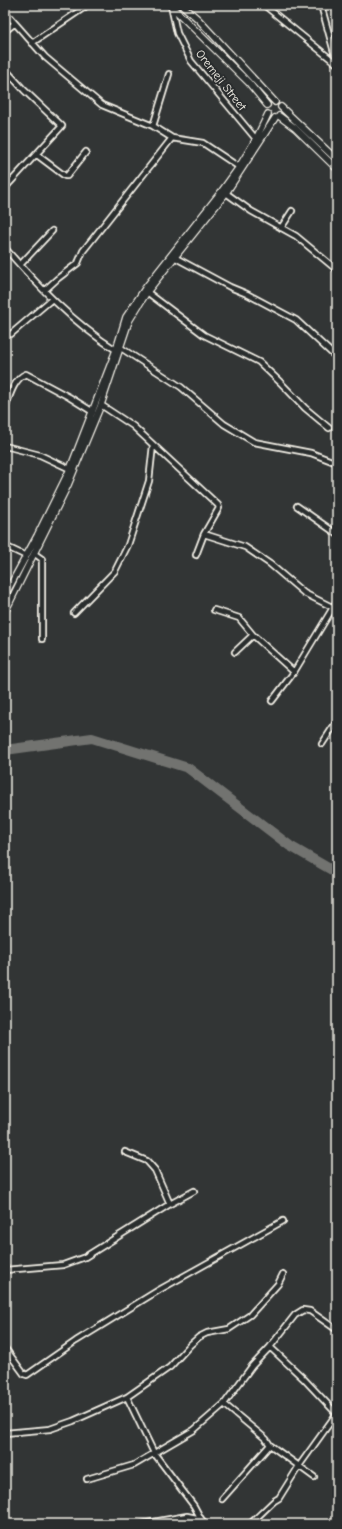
<svg xmlns="http://www.w3.org/2000/svg" width="342" height="1529" font-family="'Comic Neue',sans-serif">
<style>
.lines{fill:none;stroke-linecap:round;stroke-linejoin:round}
.river{stroke:#727370;stroke-width:10}
.minor-casing{stroke:#f4f1e8;stroke-width:8}
.tertiary-casing{stroke:#f4f1e8;stroke-width:8}
.minor{stroke:#2a2d2e;stroke-width:4.5}
.tertiary{stroke:#2a2d2e;stroke-width:5.5}
.labels{text-anchor:middle;stroke-width:4;stroke-linejoin:round;paint-order:stroke}
.street-label{font-size:12px;fill:#f4f1e8;stroke:#2a2d2e}
</style>
<rect width="100%" height="100%" fill="#323535"/>
<filter id="ink" filterUnits="userSpaceOnUse"><feTurbulence type="fractalNoise" baseFrequency=".025" numOctaves="2"/><feDisplacementMap in="SourceGraphic" scale="8" xChannelSelector="R" yChannelSelector="G"/><feConvolveMatrix kernelMatrix="1 2 1 2 8 2 1 2 1" color-interpolation-filters="sRGB"/></filter>
<g filter="url(#ink)">
<g class="lines">
<path class="river" d="M 5,750 L 92,738 L 188,768 L 290,846 L 337,873"/>
<g class="minor-casing">
<path id="minor" d="M 264,5 L 337,64
M 321,5 L 337,63
M 171,6 L 177,33 L 191,61 L 256,139
M 5,12 L 45,57 L 102,105 L 153,126 L 172,138 L 203,143 L 239,167
M 5,31 L 14,24
M 32,43 L 85,7 L 86,5
M 5,69 L 24,90 L 62,126 L 5,188
M 153,126 L 169,74
M 37,155 L 65,176 L 67,176 L 86,152
M 226,193 L 251,211 L 296,236 L 337,270
M 281,228 L 292,211
M 5,248 C 38,286 73,323 116,350
M 174,257 L 230,287 L 247,294 L 296,320 L 337,358
M 20,265 L 52,231
M 45,290 L 57,279 L 78,263 L 83,251 L 91,241 L 172,138
M 147,292 L 204,335 L 259,362 L 280,382 L 305,408 L 329,428
M 11,334 L 52,299
M 121,348 L 181,387 L 224,424 L 254,442 L 311,453 L 337,463
M 101,405 L 133,426 L 218,505 L 219,508 L 204,534 L 196,555
M 5,409 C 9,398 14,378 26,374 L 69,397 L 93,412
M 5,446 L 40,455 L 70,469
M 297,506 L 337,534
M 204,534 L 245,547 L 270,564 L 304,593 L 334,608
M 5,546 L 26,556
M 35,554 L 42,559 L 42,639
M 214,610 L 239,618 L 253,635
M 74,613 L 115,571 L 128,545 L 149,481 L 153,445
M 235,652 L 253,635 L 294,672
M 272,701 L 294,672 L 337,601
M 322,744 L 337,721
M 125,1152 L 147,1161 L 155,1170 L 170,1204 L 194,1191
M 5,1270 L 63,1265 L 85,1257 L 170,1204
M 270,1347 L 303,1378 L 336,1413
M 5,1348 L 24,1374 L 27,1375 L 76,1341 L 159,1290 L 283,1221
M 127,1397 L 154,1453 L 194,1506 L 201,1519 L 206,1524
M 224,1404 L 266,1439 L 270,1445 L 314,1477
M 5,1433 L 50,1429 L 73,1421 L 127,1397 L 170,1367 L 190,1345 L 199,1337 L 207,1333 L 229,1329 L 250,1315 L 278,1284 L 283,1274
M 87,1479 L 134,1465 L 194,1430 L 224,1404 L 252,1366 L 270,1347 L 295,1315 L 303,1310 L 310,1311 L 337,1330
M 222,1499 L 270,1445
M 142,1524 L 187,1516 L 201,1519
M 250,1524 L 274,1501 L 279,1498 L 299,1466 L 337,1413"/>
</g>
<g class="tertiary-casing">
<path id="tertiary" d="M 170,5 L 249,83 L 267,105
M 182,5 L 198,19 L 275,102
M 281,107 L 337,160
M 279,116 L 295,128 L 337,169
M 5,595 L 37,536 L 70,469 L 116,350 L 126,317 L 146,287 L 221,192 L 239,167 L 256,139 L 268,114
M 5,612 L 68,485 L 101,405 L 129,321 L 147,292 L 226,193 L 275,118"/>
</g>
<use href="#minor" class="minor"/>
<use href="#tertiary" class="tertiary"/>
</g>
</g>
<g class="labels">
<g class="street-label">
<text transform="translate(221 80) rotate(52)" y="4">Oremeji Street</text>
</g>
</g>
<rect width="342" height="1529" fill="none" stroke="#2a2d2e" stroke-width="20"/>
<rect x="10" y="10" width="322" height="1509" fill="none" stroke="#f4f1e8" stroke-width="1.5" filter="url(#ink)"/>
</svg>
